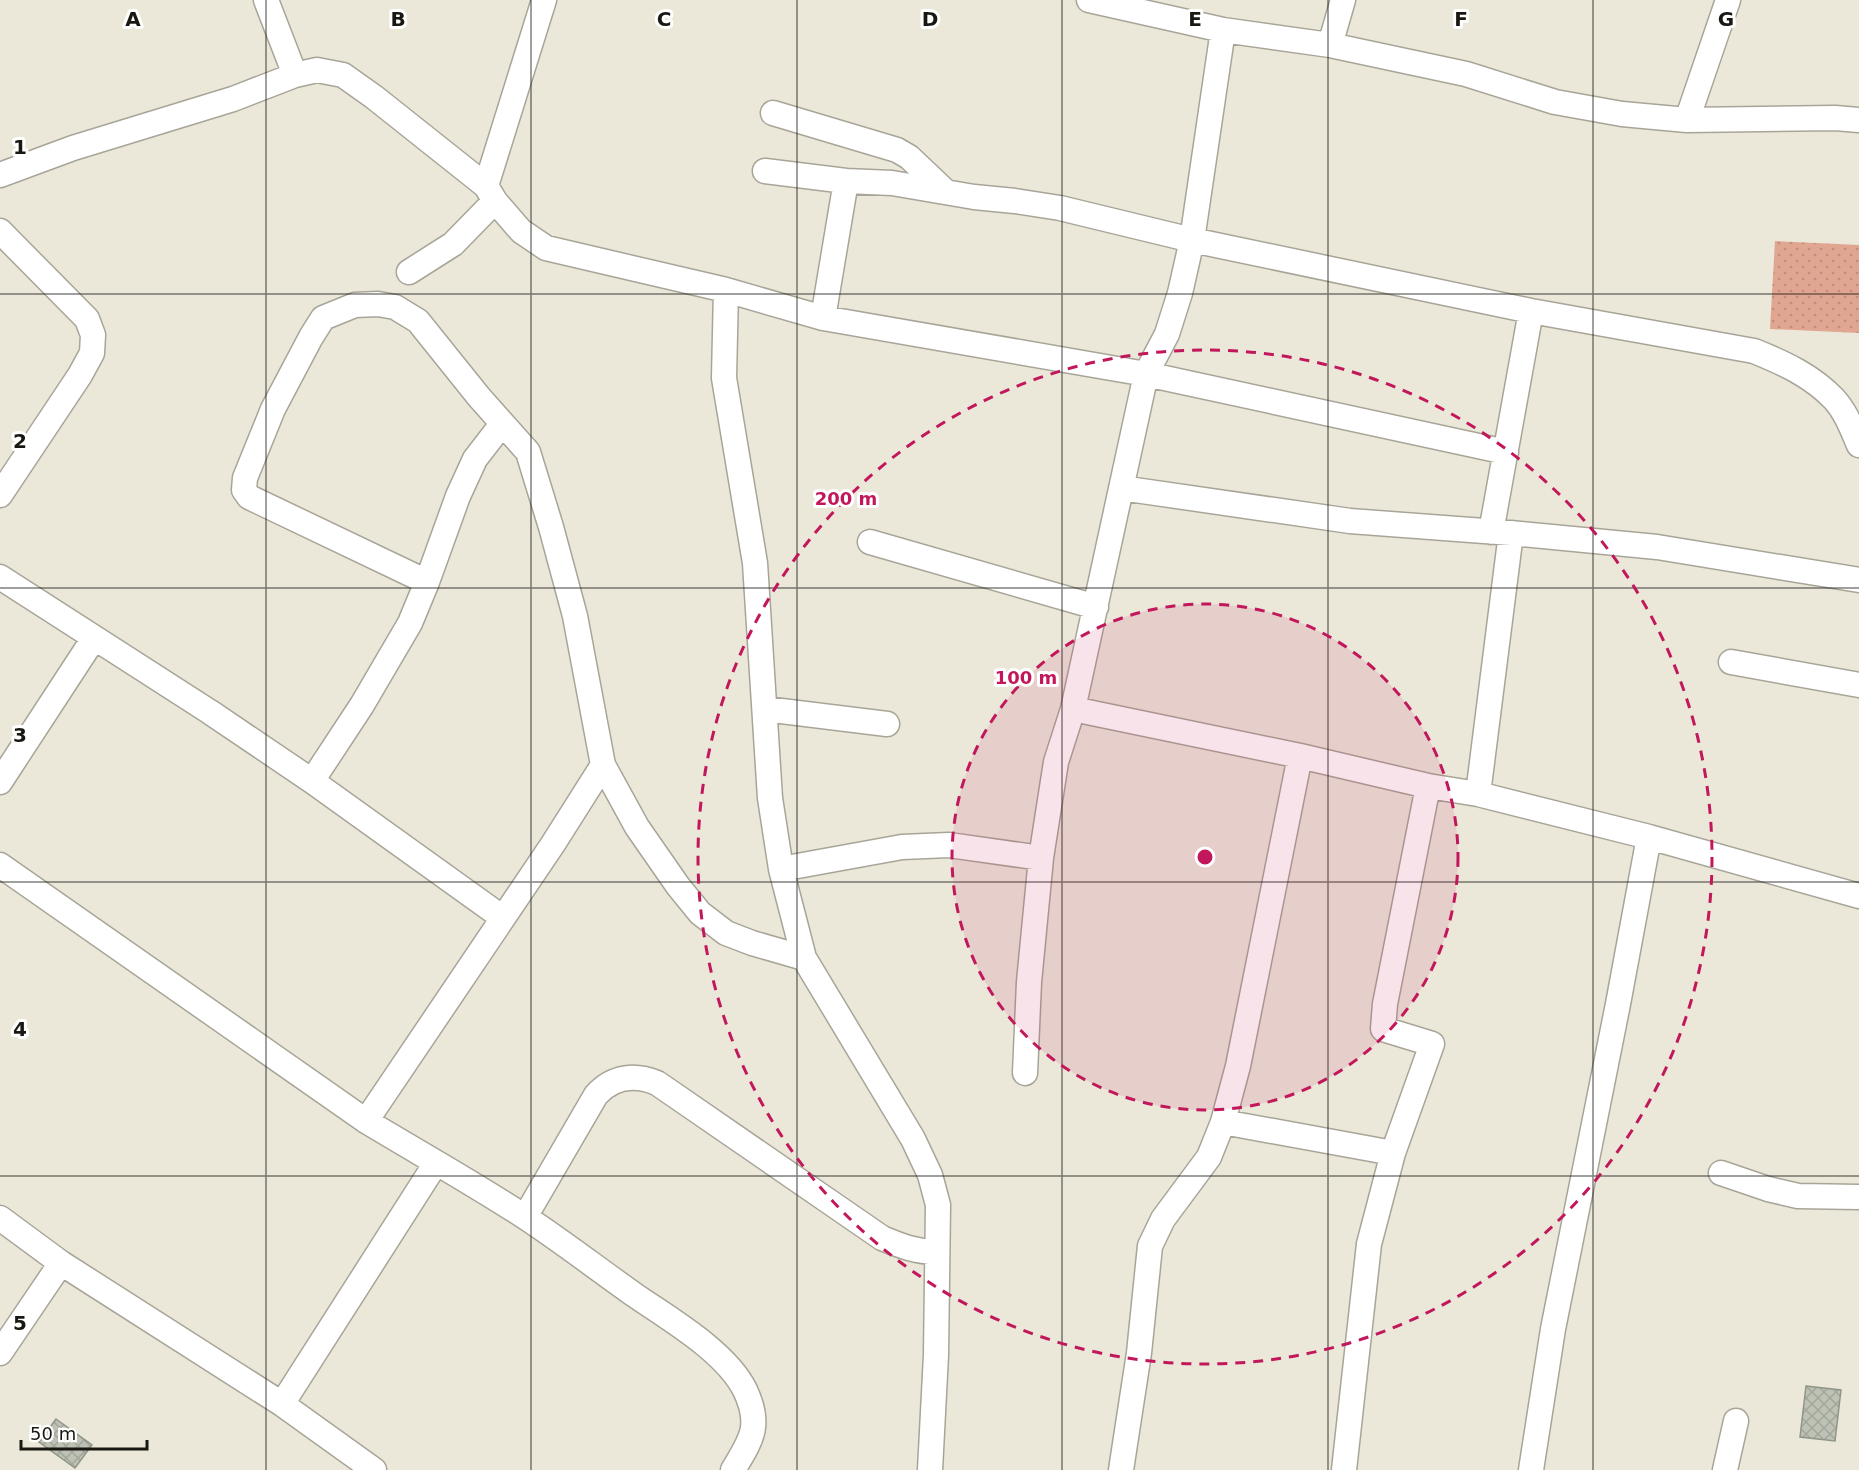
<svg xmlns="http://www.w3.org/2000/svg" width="1859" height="1470" font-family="'DejaVu Sans',sans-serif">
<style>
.grass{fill:url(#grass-dots)}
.building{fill:url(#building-cross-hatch);stroke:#909588;stroke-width:1.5}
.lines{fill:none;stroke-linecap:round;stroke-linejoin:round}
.minor-casing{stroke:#a8a598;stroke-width:27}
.minor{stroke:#fff;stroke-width:24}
.grid{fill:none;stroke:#181712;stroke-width:1.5;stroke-opacity:0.55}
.ring{fill:none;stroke:#c2185b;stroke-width:3;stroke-dasharray:10 8}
.grid-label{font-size:20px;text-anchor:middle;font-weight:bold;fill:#181712;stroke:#fff;stroke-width:6;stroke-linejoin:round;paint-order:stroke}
.centre{fill:#c2185b;stroke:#fff;stroke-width:3}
.ring-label{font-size:18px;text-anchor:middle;font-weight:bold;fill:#c2185b;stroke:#fff;stroke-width:6;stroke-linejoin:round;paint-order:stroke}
</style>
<defs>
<pattern id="grass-dots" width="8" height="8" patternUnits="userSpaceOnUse" patternTransform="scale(1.5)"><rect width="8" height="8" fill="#e1a691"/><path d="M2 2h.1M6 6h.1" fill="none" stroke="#c08e7c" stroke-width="1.8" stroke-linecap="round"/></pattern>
<pattern id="building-cross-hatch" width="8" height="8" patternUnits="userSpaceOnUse" patternTransform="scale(1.5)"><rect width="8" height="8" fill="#bdc2b5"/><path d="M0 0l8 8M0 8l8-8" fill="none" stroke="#a2a69b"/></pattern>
</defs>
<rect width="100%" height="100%" fill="#ebe8da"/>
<path class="grass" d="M 1775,241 L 1859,245 L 1859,333 L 1770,329 Z"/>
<path class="building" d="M 1806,1386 L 1841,1390 L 1835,1441 L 1800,1437 Z
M 56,1419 L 92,1445 L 75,1468 L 39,1442 Z"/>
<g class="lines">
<g class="minor-casing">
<path id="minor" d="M 266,0 L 295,75
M 1089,0 L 1223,30 L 1330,45 L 1466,74 L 1555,102 L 1622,114 L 1687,120 L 1835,118 L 1859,120
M 1330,45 L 1343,0
M 773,113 L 897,150 L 909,157 L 946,192
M 1687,120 L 1728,0
M 765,171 L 846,181 L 892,183 L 974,197 L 1015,201 L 1060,208 L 1192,240 L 1531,311 L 1754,351 C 1784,363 1812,376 1834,399 C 1846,412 1852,429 1859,445
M 0,175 L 73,148 L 233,99 L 295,75 L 317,70 L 343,75 L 374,97 L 486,186 L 495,201 L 521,231 L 546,248 L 726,290 L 823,318 L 1146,374 L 1506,452
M 486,186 L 544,0
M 0,231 L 87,319 L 93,335 L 92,353 L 80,375 L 0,495
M 409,272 L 453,244 L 495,201
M 726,290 L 724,378 L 755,563 L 770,798 L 781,869 L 804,958 L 913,1139 L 930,1175 L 938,1205 L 936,1355 L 930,1470
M 823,318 L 846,181
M 1121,488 L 1350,521 L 1511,533 L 1657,547 L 1859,580
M 1491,532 L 1531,311
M 870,542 L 1096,607
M 0,577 L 210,712 L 312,781 L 503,918
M 427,582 L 249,497 L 244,490 L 245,478 L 273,409 L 311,337 L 323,318 L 355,305 L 378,304 L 395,307 L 418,321 L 479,397 L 528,452 L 551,527 L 575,616 L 603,765 L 637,827 L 678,886 L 700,913 L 726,933 L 752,943 L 804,958
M 1731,662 L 1859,685
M 765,709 L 887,724
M 1073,709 L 1300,756 L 1428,786 L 1478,794 L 1649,837 L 1859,896
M 603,765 L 553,844 L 366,1121 C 419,1153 473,1183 525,1217 C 563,1242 599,1270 636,1296 C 671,1320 726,1352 745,1390 C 762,1426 751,1440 733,1470
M 312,781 L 362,705 L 410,623 L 427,582 L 458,496 L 475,459 L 502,424
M 0,782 L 94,638
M 1478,794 L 1511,533
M 0,865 L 366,1121
M 781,869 L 902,847 L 949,845 L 1041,858
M 1025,1073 L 1029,982 L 1041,858 L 1056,762 L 1073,709 L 1146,374 L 1167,334 L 1180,293 L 1192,240 L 1223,30
M 1223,1122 L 1393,1153
M 1721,1173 L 1768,1189 L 1798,1196 L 1859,1197
M 525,1217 L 596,1095 C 613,1076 635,1074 657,1083 L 882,1238 C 901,1246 916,1252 937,1252
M 0,1218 L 61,1263 L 282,1404 L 374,1470
M 0,1353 L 61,1263
M 282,1404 L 436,1163
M 1121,1470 L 1139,1353 L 1150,1246 L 1163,1219 L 1209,1157 L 1223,1122 L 1238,1066 L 1300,756
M 1344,1470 L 1369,1244 L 1393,1153 L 1432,1044 L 1383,1029 L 1385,1004 L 1428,786
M 1531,1470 L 1553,1329 L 1618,1004 L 1649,837
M 1725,1470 L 1736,1421"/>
</g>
<use href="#minor" class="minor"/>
</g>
<path class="grid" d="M 266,0 L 266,1470M 531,0 L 531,1470M 797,0 L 797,1470M 1062,0 L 1062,1470M 1328,0 L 1328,1470M 1593,0 L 1593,1470M 0,294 L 1859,294M 0,588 L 1859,588M 0,882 L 1859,882M 0,1176 L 1859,1176"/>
<circle cx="1205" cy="857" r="253" fill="#c2185b" fill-opacity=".12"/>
<g class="ring">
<circle cx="1205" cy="857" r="253"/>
<circle cx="1205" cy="857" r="507"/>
</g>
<g class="grid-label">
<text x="133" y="26">A</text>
<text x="398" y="26">B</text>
<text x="664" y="26">C</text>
<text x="930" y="26">D</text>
<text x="1195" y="26">E</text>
<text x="1461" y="26">F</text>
<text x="1726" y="26">G</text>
<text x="20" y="154">1</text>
<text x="20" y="448">2</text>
<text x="20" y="742">3</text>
<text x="20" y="1036">4</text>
<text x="20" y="1330">5</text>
</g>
<circle cx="1205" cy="857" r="9" class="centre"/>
<g class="ring-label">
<text x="846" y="505">200 m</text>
<text x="1026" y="684">100 m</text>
</g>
<path d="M21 1440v9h126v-9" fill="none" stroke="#181712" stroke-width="3"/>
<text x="30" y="1440" font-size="18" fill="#181712" stroke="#ffffff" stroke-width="4.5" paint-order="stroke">50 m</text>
</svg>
